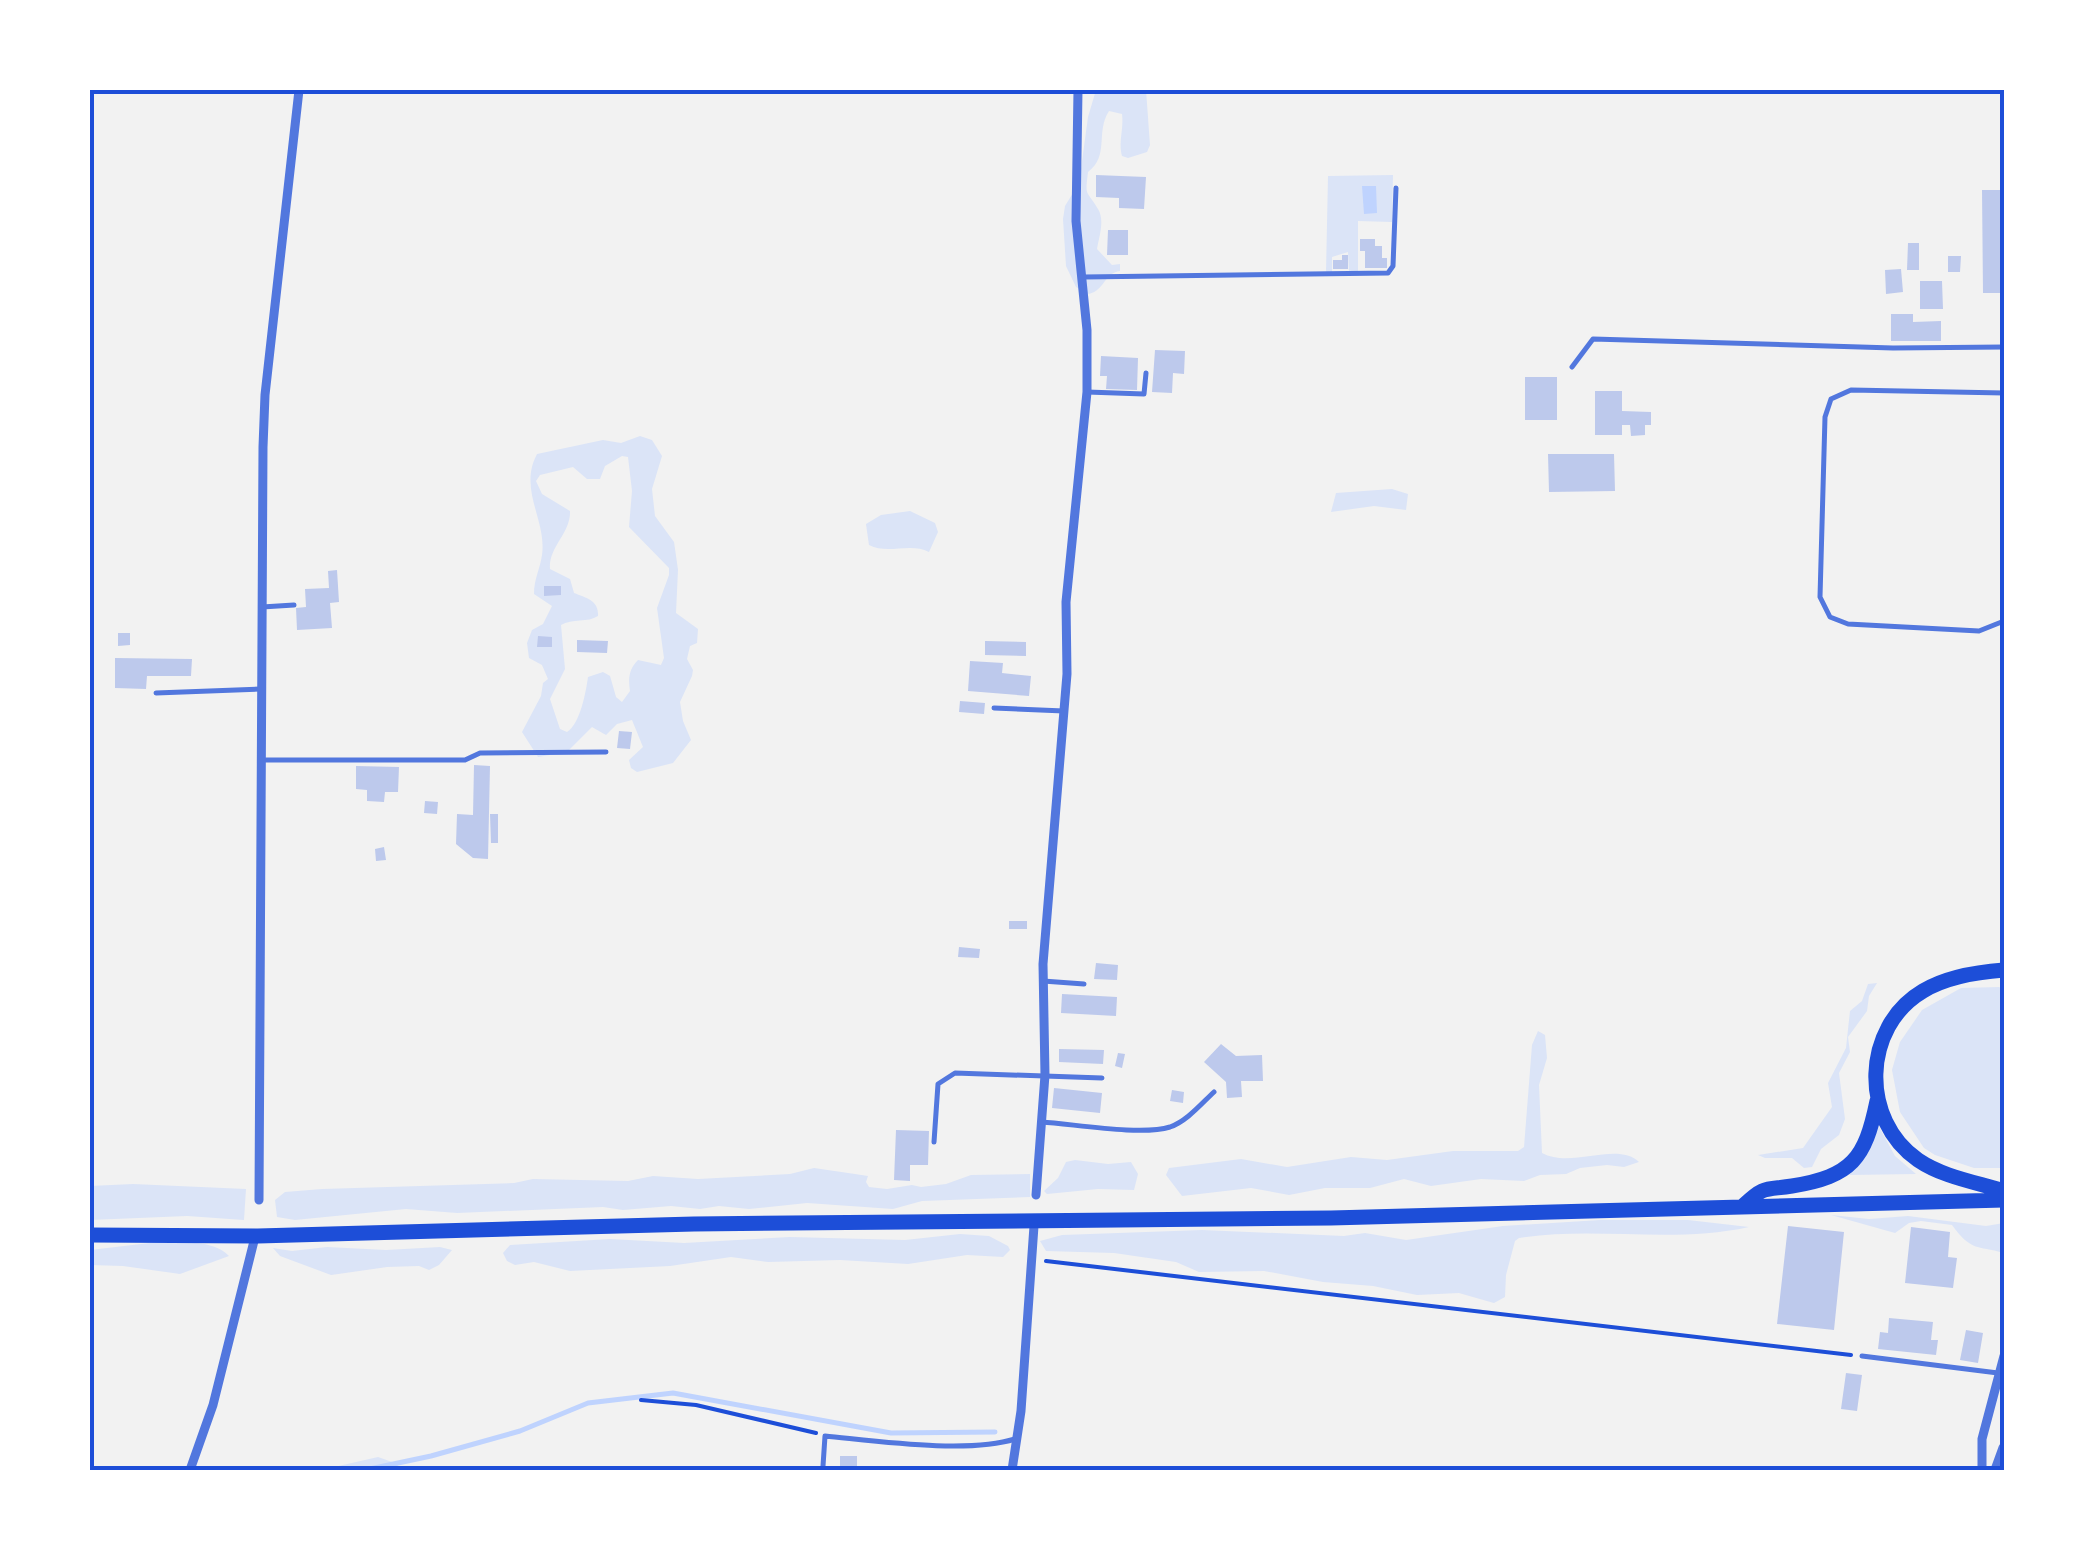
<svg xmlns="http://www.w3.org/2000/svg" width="2094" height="1560" font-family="Karla,sans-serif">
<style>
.green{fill:#dbe4f7;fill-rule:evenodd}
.water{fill:#bfd3fe}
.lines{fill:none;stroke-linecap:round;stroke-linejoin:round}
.stream{stroke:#bfd3fe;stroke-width:5}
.building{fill:#bdc9ec}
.path{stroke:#1d4ed8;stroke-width:4}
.service{stroke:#5277de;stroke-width:5}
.minor{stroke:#5277de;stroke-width:9}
.tertiary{stroke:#5277de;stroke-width:11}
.trunk{stroke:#1d4ed8;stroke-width:15}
.neatline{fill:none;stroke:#1d4ed8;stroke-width:4}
</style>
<rect width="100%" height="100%" fill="#f2f2f2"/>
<path class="green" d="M 1096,90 L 1146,90 L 1150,145 L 1147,152 L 1128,158 L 1122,156 C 1118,141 1124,130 1122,114 L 1109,111 C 1095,133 1110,155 1088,172 C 1085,198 1086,189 1098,209 C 1105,220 1099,237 1097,249 L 1112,265 L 1120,264 L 1120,271 C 1104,273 1105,290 1089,294 L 1076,287 L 1066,266 L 1063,219 L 1065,206 L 1079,183 L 1088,117 Z
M 1393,175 L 1392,222 L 1358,221 L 1358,271 L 1349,272 L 1348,252 L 1332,257 L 1332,272 L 1326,272 L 1328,176 Z
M 640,436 L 652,440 L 662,456 L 652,489 L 655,516 L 674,542 L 678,570 L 676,613 L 698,629 L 697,643 L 690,646 L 687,659 L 693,670 L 692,676 L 680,702 L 683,721 L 691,740 L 673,763 L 637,772 L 631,768 L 629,760 L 643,747 L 632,720 L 617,724 L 606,735 L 592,727 L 567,752 L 538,757 L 522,732 L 541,696 L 543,683 L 548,679 L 542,665 L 529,658 L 527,643 L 532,630 L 543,624 L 552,606 L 534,594 C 534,579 540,569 542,555 C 547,520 518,490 537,454 L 603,440 L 621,443 ZM 622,456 L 628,457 L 632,491 L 629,527 L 669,568 L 669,575 L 657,608 L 664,658 L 661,665 L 638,660 C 629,669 628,678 630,691 L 622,702 L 616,697 L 610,676 L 603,672 L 588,677 C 586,692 580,724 567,732 L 560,729 L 550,699 L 565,669 L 561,625 C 572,618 588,623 598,616 C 599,600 586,598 574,593 L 570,579 L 550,569 C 548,547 571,533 570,511 L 542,494 L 536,481 L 540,475 L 573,467 L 587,479 L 600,479 L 605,466 Z
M 1392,489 L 1408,494 L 1406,510 L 1374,506 L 1331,512 L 1336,493 Z
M 910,511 L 935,523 L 938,532 L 929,552 C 910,542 888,555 869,545 L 866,524 L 881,515 Z
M 1877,983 L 1869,996 L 1867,1011 L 1848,1037 L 1850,1052 L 1839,1073 L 1845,1119 L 1839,1135 L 1821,1149 L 1812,1167 L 1804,1168 L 1792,1158 L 1765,1158 L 1758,1155 L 1803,1148 L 1832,1107 L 1828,1083 L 1846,1048 L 1850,1011 L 1862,1001 L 1868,984 Z
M 1999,987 L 2004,990 L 2004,1168 L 1974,1168 L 1935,1155 L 1924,1148 L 1900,1112 L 1892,1070 L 1900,1042 L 1922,1010 L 1961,988 Z
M 1538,1031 L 1545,1035 L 1547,1058 L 1539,1085 L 1542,1153 C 1571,1169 1617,1141 1639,1162 L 1624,1167 L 1607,1165 L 1580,1168 L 1566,1174 L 1540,1175 L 1524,1181 L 1481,1179 L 1431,1186 L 1404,1179 L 1370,1188 L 1325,1188 L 1289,1195 L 1251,1188 L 1182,1196 L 1166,1175 L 1169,1168 L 1241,1159 L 1287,1167 L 1351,1157 L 1387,1160 L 1453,1151 L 1518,1151 L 1524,1147 L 1532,1045 Z
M 1878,1125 L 1895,1156 L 1916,1174 L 1849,1175 L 1871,1148 Z
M 1075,1160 L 1108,1164 L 1131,1162 L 1138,1174 L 1134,1190 L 1098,1189 L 1047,1194 L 1044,1191 L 1058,1178 L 1066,1162 Z
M 814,1168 C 832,1171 851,1173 868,1176 L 866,1182 L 869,1187 L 887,1189 L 912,1185 L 921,1187 L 946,1184 L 971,1175 L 1030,1174 L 1030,1197 L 922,1201 L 893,1209 L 807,1203 L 749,1209 L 719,1206 L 700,1209 L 671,1206 L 623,1210 L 603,1207 L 457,1213 L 406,1209 L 295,1220 L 277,1217 L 275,1200 L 285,1192 L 322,1189 L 514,1183 L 533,1179 L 628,1181 L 653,1176 L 698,1179 L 790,1174 Z
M 133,1184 L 246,1189 L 244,1220 L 187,1216 L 90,1220 L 90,1186 Z
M 1831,1215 L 1869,1219 L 1908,1216 L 1986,1226 L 2004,1223 L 2004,1253 C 1976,1245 1972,1252 1952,1225 L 1921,1221 L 1909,1223 L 1895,1233 Z
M 1600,1220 L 1688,1220 L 1749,1227 C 1673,1244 1595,1226 1519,1238 L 1515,1241 L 1506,1275 L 1505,1297 L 1494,1303 L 1459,1293 L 1417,1295 L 1373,1286 L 1323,1282 L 1264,1271 L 1199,1272 L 1176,1262 L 1114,1253 L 1046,1251 L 1040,1241 L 1062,1235 L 1202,1230 L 1344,1236 L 1365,1233 L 1406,1240 L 1503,1226 Z
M 960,1234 L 989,1236 L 1008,1246 L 1010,1250 L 1003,1257 L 967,1255 L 908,1264 L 840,1260 L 768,1262 L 731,1257 L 670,1266 L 570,1271 L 534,1262 L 515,1265 L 507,1261 L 503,1253 L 510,1245 L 610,1239 L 684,1243 L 790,1237 L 905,1240 Z
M 158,1242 C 181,1243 213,1239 229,1256 L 180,1274 L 123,1266 L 90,1265 L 90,1250 Z
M 327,1247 L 386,1250 L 440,1247 L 452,1250 L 439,1265 L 429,1270 L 419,1266 L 387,1267 L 331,1275 L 280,1256 L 273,1248 L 292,1251 Z
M 378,1457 L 395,1463 L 403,1470 L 321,1470 Z"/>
<path class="water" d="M 1376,186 L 1377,213 L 1364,214 L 1362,186 Z"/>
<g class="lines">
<path class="stream" d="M 365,1470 L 431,1456 L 520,1431 L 588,1403 L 673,1393 L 891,1433 L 995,1432"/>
</g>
<path class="building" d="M 1096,175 L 1146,177 L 1144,209 L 1119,208 L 1119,198 L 1096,197 Z
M 1982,190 L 2004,190 L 2004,293 L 1983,293 Z
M 1108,230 L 1128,230 L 1128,255 L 1107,255 Z
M 1360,239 L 1375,239 L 1375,246 L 1382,246 L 1382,258 L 1387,258 L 1387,268 L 1365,268 L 1365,251 L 1360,251 Z
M 1908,243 L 1919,243 L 1919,270 L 1907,270 Z
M 1342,255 L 1348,255 L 1348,269 L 1333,269 L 1333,260 L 1342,260 Z
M 1948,256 L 1961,256 L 1960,272 L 1948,272 Z
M 1901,269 L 1903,292 L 1886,294 L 1885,270 Z
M 1920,281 L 1942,281 L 1943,309 L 1920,309 Z
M 1891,314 L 1913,314 L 1913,322 L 1941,321 L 1941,341 L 1891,341 Z
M 1155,350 L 1185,351 L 1184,374 L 1173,373 L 1172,393 L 1152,392 Z
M 1101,356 L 1138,358 L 1137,390 L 1106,389 L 1107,376 L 1100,376 Z
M 1525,377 L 1557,377 L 1557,420 L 1525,420 Z
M 1595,391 L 1622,391 L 1622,411 L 1651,412 L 1651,425 L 1645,425 L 1645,435 L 1631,436 L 1630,425 L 1622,425 L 1622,435 L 1595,435 Z
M 1548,454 L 1614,454 L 1615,491 L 1549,492 Z
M 337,570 L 339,602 L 330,603 L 332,628 L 297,630 L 296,608 L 306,607 L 305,589 L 329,588 L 328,571 Z
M 544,586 L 561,586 L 561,595 L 544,596 Z
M 118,633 L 130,633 L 130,645 L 118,646 Z
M 538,636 L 552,637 L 552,647 L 537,647 Z
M 577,640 L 608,641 L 607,653 L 577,652 Z
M 985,641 L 1026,642 L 1026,656 L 985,655 Z
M 115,658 L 192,659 L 191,676 L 147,676 L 146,689 L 115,688 Z
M 970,661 L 1003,663 L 1002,673 L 1031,676 L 1029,696 L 968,691 Z
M 960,701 L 985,703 L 984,714 L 959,712 Z
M 619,731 L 632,732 L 630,749 L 617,748 Z
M 474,765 L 490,766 L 488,859 L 473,858 L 456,844 L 457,814 L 473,815 Z
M 356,766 L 399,767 L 398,792 L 385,792 L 384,802 L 367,801 L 367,790 L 356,789 Z
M 425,801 L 438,802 L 437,814 L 424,813 Z
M 490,814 L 498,814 L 498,843 L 491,843 Z
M 384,847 L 386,860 L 376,861 L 375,849 Z
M 1009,921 L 1027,921 L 1027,929 L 1009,929 Z
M 959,947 L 980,949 L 979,958 L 958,957 Z
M 1096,963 L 1118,965 L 1117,980 L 1094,979 Z
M 1062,994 L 1117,997 L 1116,1016 L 1061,1013 Z
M 1221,1044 L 1236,1056 L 1262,1055 L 1263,1081 L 1241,1081 L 1242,1097 L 1227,1098 L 1226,1082 L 1204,1062 Z
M 1059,1049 L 1104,1050 L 1103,1064 L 1059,1062 Z
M 1118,1053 L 1125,1054 L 1122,1068 L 1115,1066 Z
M 1054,1088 L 1102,1093 L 1100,1113 L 1052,1108 Z
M 1172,1090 L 1184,1092 L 1183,1103 L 1170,1101 Z
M 896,1130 L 929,1131 L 928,1165 L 910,1165 L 910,1181 L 894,1180 Z
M 1788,1226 L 1844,1232 L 1834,1330 L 1777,1324 Z
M 1911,1227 L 1950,1232 L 1948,1257 L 1957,1258 L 1953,1288 L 1905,1283 Z
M 1889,1318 L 1933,1322 L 1931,1340 L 1938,1340 L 1936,1355 L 1878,1349 L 1880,1332 L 1888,1333 Z
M 1966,1330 L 1983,1333 L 1978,1363 L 1960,1360 Z
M 1846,1373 L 1862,1375 L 1857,1411 L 1841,1409 Z
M 840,1456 L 857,1456 L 857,1470 L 840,1470 Z"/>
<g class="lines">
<path class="path" d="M 1046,1261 L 1851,1355
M 641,1400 L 696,1405 L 816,1433"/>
<path class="service" d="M 1084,277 L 1388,273 L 1393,266 L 1396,188
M 1572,367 L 1593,339 L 1893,348 L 2004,347
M 1087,392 L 1144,394 L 1146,373
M 2004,393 L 1851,390 L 1831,399 L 1825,417 L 1820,597 L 1830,617 L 1848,624 L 1979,631 L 2004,621
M 262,607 L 294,605
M 156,693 L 260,689
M 994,708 L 1064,711
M 263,760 L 465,760 L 480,753 L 606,752
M 1043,981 L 1084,984
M 1042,1122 C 1074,1124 1141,1136 1170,1127 C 1187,1121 1201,1104 1214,1092
M 934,1142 L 938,1084 L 955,1073 L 1102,1078
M 1862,1356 L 1998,1373
M 823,1466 L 825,1436 C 877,1441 967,1454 1015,1439"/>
<path class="minor" d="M 1036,1195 L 1045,1075 L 1043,964 L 1067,674 L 1066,602 L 1087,392 L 1087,330 L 1076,221 L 1078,90
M 259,1200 L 263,447 L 265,395 L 299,90
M 190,1470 L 213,1405 L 254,1241
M 1012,1470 L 1021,1411 L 1034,1226
M 1982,1470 L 1982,1439 L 2004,1356"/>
<path class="tertiary" d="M 1996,1470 L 2004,1448"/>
<path class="trunk" d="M 2004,970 C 1977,972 1946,977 1923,991 C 1862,1027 1860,1120 1918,1160 C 1943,1177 1975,1182 2004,1191
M 1744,1205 C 1765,1185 1766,1190 1792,1186 C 1852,1176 1865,1159 1877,1101
M 90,1235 L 258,1236 L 694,1224 L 1331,1218 L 2004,1200"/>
</g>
<rect width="2094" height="1560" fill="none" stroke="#ffffff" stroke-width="185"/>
<rect x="92" y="92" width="1910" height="1376" class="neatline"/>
</svg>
